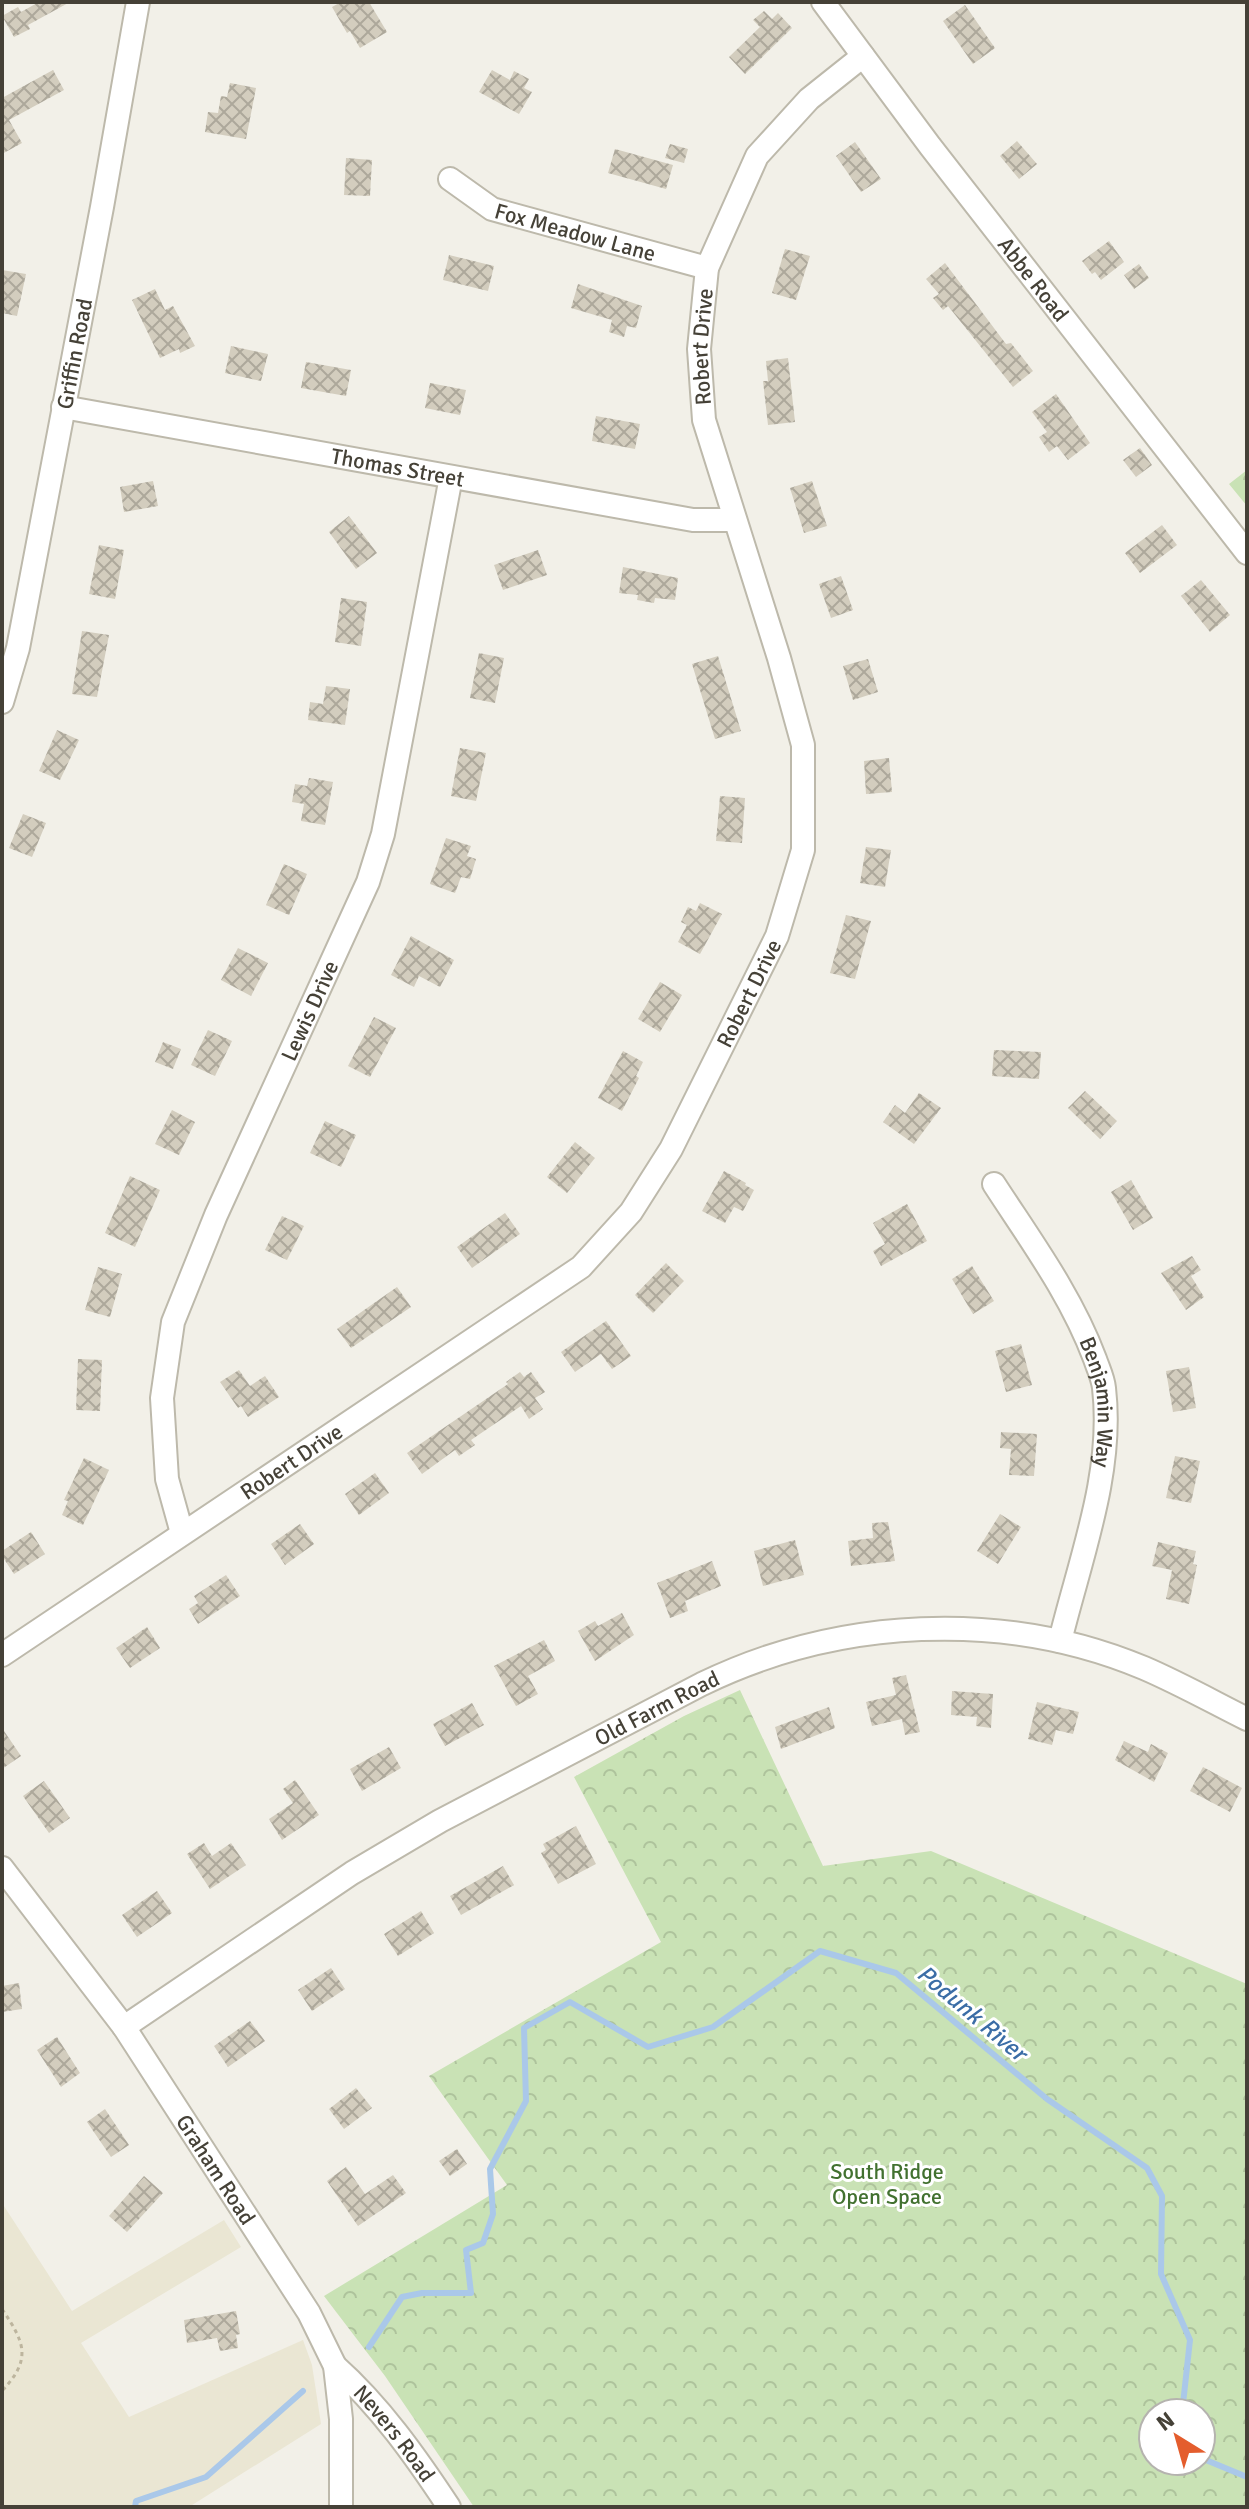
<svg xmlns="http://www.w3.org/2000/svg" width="1249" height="2509" font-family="Signika,sans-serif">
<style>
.education{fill:#eae6d3}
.forest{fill:url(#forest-crowns);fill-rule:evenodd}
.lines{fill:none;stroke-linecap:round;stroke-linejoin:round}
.stream{stroke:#aac8e9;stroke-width:6}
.building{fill:url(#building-cross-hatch)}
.minor-casing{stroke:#bdb9ab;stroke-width:26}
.path{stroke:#bdb59e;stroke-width:3;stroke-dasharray:4 4;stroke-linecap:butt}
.minor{stroke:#fff;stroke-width:22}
.labels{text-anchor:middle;stroke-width:6;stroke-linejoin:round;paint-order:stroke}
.street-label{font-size:22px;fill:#454137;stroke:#fff}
.park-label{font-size:22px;fill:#427130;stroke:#fff}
.water-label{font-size:24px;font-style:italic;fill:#3b6da6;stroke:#fff}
</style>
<defs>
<pattern id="forest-crowns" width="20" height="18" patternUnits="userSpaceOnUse" patternTransform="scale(2)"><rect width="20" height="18" fill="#c9e2b5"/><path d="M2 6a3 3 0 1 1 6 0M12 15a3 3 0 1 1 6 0" fill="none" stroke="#aec39c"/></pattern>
<pattern id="building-cross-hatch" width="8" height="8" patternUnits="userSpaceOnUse" patternTransform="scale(2)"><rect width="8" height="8" fill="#d3cdbe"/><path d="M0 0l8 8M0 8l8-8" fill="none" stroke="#ada89b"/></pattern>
</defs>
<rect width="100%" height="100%" fill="#f2f0e8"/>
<path class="education" d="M 2,2203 L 72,2311 L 224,2220 L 241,2247 L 81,2343 L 129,2417 L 303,2340 L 312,2365 L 321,2424 L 189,2507 L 2,2507 Z"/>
<path class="forest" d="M 1247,470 L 1247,506 L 1229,484 Z
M 740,1690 L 823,1866 L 931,1851 L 1247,1984 L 1247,2507 L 474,2507 L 385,2376 L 324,2296 L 507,2185 L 429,2076 L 661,1942 L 574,1777 L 684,1716 ZM 1153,2413 L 1201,2413 L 1201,2461 L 1153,2461 Z"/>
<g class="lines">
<path class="stream" d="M 369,2347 L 402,2297 L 422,2293 L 471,2293 L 466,2250 L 483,2243 L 493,2214 L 490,2169 L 526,2101 L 524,2028 L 570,2002 L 648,2047 L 713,2027 L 820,1951 L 896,1973 L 1047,2099 L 1147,2168 L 1162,2196 L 1161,2274 L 1190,2340 L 1182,2413
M 1201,2458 L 1247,2477
M 135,2507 L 136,2501 L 206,2477 L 303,2391"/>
</g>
<path class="building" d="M 39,2 L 70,2 L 28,25 L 30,29 L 14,37 L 2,16 L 18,7 L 21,12 Z
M 341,2 L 369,2 L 387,32 L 360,48 L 350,31 L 347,33 L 332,7 Z
M 965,5 L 995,48 L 973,64 L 943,21 Z
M 764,11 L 772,19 L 778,13 L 792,28 L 745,74 L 729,57 L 760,27 L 753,20 Z
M 53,70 L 64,90 L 9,120 L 22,143 L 2,154 L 2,98 Z
M 492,70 L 510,80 L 514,71 L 529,79 L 524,88 L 532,92 L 519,114 L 479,92 Z
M 230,83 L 256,88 L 246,139 L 205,132 L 208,112 L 218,113 L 221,96 L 227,97 Z
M 1017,141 L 1037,164 L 1019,179 L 1000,156 Z
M 855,142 L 881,179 L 861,192 L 836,156 Z
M 670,144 L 688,149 L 684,163 L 665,158 Z
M 615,149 L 673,165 L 666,189 L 608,173 Z
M 346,158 L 372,160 L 370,196 L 344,195 Z
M 1109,241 L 1124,262 L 1101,280 L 1095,272 L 1092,274 L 1082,261 Z
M 785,249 L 810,256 L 796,300 L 772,293 Z
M 449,255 L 494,266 L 488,291 L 443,280 Z
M 945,263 L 1006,344 L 1011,343 L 1033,371 L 1013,387 L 948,306 L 943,310 L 933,298 L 939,294 L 926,279 Z
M 1139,264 L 1149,278 L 1134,289 L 1124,275 Z
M 2,270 L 26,274 L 17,316 L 2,313 Z
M 578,284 L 642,306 L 636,328 L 627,326 L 624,337 L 609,332 L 612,320 L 571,308 Z
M 155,289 L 165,310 L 173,306 L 195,346 L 180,353 L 179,349 L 160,358 L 132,300 Z
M 231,346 L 268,354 L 261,381 L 225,373 Z
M 788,358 L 795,422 L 768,425 L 763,381 L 768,381 L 766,361 Z
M 306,362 L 351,370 L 346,396 L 301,388 Z
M 430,383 L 466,390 L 460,415 L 425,408 Z
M 1056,394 L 1090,443 L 1068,460 L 1057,446 L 1049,452 L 1039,437 L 1047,432 L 1032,412 Z
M 596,416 L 640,424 L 635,449 L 592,441 Z
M 1140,448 L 1152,465 L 1136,477 L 1123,460 Z
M 153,481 L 158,506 L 124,512 L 120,487 Z
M 812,481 L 827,526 L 804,533 L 790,488 Z
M 349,516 L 377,553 L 356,569 L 329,532 Z
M 1162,525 L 1177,545 L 1140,573 L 1125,553 Z
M 99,545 L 124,550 L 115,599 L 89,594 Z
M 538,550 L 547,575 L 503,590 L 494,565 Z
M 623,567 L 678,578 L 675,600 L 655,598 L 654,603 L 637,600 L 638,595 L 619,593 Z
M 841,576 L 853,610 L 831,618 L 819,584 Z
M 1201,580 L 1230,615 L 1210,632 L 1181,596 Z
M 341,598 L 367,602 L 361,646 L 335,642 Z
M 82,631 L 109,635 L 97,697 L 72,694 Z
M 479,653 L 504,658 L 495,703 L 470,698 Z
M 718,656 L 741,731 L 715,739 L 692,664 Z
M 868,659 L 878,692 L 853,700 L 843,666 Z
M 326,686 L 350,689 L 345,725 L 308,720 L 310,702 L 323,704 Z
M 57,730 L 79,740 L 60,780 L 39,771 Z
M 460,748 L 486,753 L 476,801 L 451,796 Z
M 889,758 L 892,792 L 866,794 L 864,761 Z
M 309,778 L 333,782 L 325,825 L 301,821 L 304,804 L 292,802 L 295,784 L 307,786 Z
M 720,796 L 745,798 L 742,843 L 716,841 Z
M 23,814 L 46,823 L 32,857 L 9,848 Z
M 446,838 L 471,846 L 467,856 L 476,859 L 470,879 L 461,877 L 455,893 L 430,884 Z
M 866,847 L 891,850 L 885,887 L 860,883 Z
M 284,864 L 307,874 L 289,915 L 266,905 Z
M 700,903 L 722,914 L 700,954 L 678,942 L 687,925 L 681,922 L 688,907 L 696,911 Z
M 846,915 L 871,921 L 855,979 L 830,973 Z
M 411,936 L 454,960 L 440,987 L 419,976 L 414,987 L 391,975 Z
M 238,948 L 268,963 L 251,996 L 221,980 Z
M 660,982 L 682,995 L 660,1032 L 638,1019 Z
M 374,1017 L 396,1028 L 370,1077 L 348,1066 Z
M 208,1030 L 232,1041 L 215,1076 L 191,1065 Z
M 163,1042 L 181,1049 L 173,1069 L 155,1062 Z
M 994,1050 L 1041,1052 L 1039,1079 L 992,1076 Z
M 623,1051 L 643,1062 L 636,1076 L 639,1078 L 622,1111 L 598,1098 Z
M 1085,1091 L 1117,1121 L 1100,1139 L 1068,1108 Z
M 919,1093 L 941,1108 L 914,1144 L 883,1122 L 895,1105 L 905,1113 Z
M 172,1110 L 195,1122 L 179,1155 L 155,1144 Z
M 325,1121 L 356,1135 L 341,1167 L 310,1153 Z
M 575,1142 L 595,1158 L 567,1193 L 547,1177 Z
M 724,1171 L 746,1183 L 745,1185 L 754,1190 L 743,1211 L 734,1207 L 725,1223 L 702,1211 Z
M 130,1176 L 160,1190 L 135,1247 L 105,1233 Z
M 1131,1180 L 1153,1218 L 1133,1230 L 1111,1192 Z
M 907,1204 L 927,1241 L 881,1266 L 873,1251 L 885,1244 L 873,1223 Z
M 505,1213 L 520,1234 L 472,1268 L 457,1247 Z
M 282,1216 L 304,1226 L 287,1260 L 265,1250 Z
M 1192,1256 L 1201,1270 L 1191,1276 L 1204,1297 L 1186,1310 L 1161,1273 Z
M 666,1263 L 684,1281 L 653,1313 L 635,1295 Z
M 972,1266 L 994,1301 L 973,1314 L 952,1279 Z
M 98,1267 L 122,1274 L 110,1317 L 85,1310 Z
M 397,1287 L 411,1307 L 351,1348 L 337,1329 Z
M 606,1321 L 631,1356 L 612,1369 L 601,1354 L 575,1372 L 561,1352 Z
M 1021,1344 L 1032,1385 L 1006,1392 L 995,1351 Z
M 78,1359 L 102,1360 L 100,1411 L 76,1410 Z
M 1189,1367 L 1196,1408 L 1173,1412 L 1166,1371 Z
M 239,1370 L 250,1386 L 265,1376 L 279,1397 L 248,1417 L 241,1406 L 238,1408 L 220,1382 Z
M 520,1372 L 524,1377 L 531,1372 L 545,1392 L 535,1398 L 543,1409 L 529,1419 L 521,1406 L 471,1440 L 475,1445 L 459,1456 L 455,1450 L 422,1474 L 407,1453 L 508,1384 L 506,1382 Z
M 1001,1432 L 1037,1434 L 1034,1476 L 1009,1475 L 1011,1449 L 1000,1448 Z
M 1175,1456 L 1200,1461 L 1191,1503 L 1166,1498 Z
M 84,1458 L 109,1470 L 83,1525 L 62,1515 L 68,1501 L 64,1500 Z
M 375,1473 L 389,1493 L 359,1515 L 345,1494 Z
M 1000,1514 L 1021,1527 L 998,1564 L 977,1551 Z
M 888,1522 L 895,1561 L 851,1566 L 848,1541 L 873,1538 L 872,1523 Z
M 300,1524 L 314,1544 L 285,1565 L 271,1544 Z
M 31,1532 L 45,1554 L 14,1574 L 2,1556 L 2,1551 Z
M 795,1540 L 804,1575 L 763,1586 L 754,1551 Z
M 1158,1542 L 1196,1551 L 1193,1564 L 1197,1565 L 1189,1604 L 1166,1599 L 1172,1570 L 1152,1566 Z
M 712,1561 L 721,1586 L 685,1601 L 688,1611 L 670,1618 L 657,1583 Z
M 226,1575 L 240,1596 L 198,1624 L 189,1609 L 198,1603 L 194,1596 Z
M 622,1613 L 634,1635 L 595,1661 L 578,1631 L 595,1621 L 598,1626 Z
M 147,1627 L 160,1648 L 130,1668 L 116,1648 Z
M 544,1640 L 555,1661 L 528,1676 L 538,1694 L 516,1706 L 494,1666 Z
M 906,1675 L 920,1732 L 905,1735 L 902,1719 L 872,1726 L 866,1702 L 896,1695 L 892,1678 Z
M 952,1691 L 993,1694 L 991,1728 L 976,1726 L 977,1717 L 951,1715 Z
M 1037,1702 L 1079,1712 L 1073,1734 L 1056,1730 L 1052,1745 L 1028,1739 Z
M 472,1703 L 484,1725 L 445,1746 L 433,1724 Z
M 829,1707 L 835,1728 L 781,1749 L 775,1727 Z
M 2,1728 L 21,1756 L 2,1769 Z
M 1124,1741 L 1148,1752 L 1151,1744 L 1168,1753 L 1154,1782 L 1115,1760 Z
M 389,1747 L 401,1768 L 362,1791 L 350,1769 Z
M 1203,1767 L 1242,1788 L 1230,1812 L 1190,1791 Z
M 295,1780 L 319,1815 L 282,1840 L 269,1819 L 293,1803 L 283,1789 Z
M 44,1781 L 70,1818 L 49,1833 L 23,1796 Z
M 576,1826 L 596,1864 L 558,1884 L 541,1853 L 546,1850 L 543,1844 Z
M 204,1843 L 212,1856 L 231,1843 L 246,1865 L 210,1889 L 187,1854 Z
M 503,1866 L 514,1885 L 461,1915 L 450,1896 Z
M 157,1891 L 172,1913 L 137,1937 L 122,1915 Z
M 421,1911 L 434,1933 L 398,1956 L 384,1934 Z
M 331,1968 L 345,1989 L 312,2011 L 298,1990 Z
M 19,1983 L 22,2009 L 2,2012 L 2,1986 Z
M 250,2021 L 265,2041 L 228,2067 L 214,2046 Z
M 57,2037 L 80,2073 L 61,2087 L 37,2050 Z
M 356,2088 L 372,2108 L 344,2129 L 329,2109 Z
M 105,2109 L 129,2145 L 111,2157 L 87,2122 Z
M 457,2149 L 467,2164 L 450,2176 L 439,2161 Z
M 346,2167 L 365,2194 L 393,2175 L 406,2193 L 358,2226 L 327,2181 Z
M 144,2176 L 163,2193 L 127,2232 L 109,2216 Z
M 236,2311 L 240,2334 L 236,2335 L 238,2348 L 220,2351 L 217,2338 L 187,2343 L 184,2320 Z"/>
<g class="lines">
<g class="minor-casing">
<g id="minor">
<path id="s1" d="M 823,2 L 930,146 L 1247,553"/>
<path id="s2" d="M 450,179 L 492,209 L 707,268"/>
<path id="s3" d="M 63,407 L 693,520 L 734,520"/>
<path id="s4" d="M 2,702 L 18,648 L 102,207 L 138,2"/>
<path id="s5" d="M 994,1184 C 1031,1241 1071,1295 1095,1359 C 1098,1368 1103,1378 1104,1388 C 1114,1473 1080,1559 1060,1641"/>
<path id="s6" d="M 182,1533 L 167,1479 L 162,1398 L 173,1322 L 216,1215 L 368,882 L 383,834 L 451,477"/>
<path id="s7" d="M 2,1655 L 581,1267 L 631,1212 L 671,1149 L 777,936 L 803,850 L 803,745 L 779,658 L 704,420 L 699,349 L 707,268 L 757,156 L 809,99 L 863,56"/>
<path id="s8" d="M 2,1868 L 124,2027 L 309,2313 L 335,2366 L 341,2419 L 341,2507"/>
<path id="s9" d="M 124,2027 L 352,1873 L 440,1821 L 702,1684 C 838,1618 1003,1609 1144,1668 C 1179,1683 1213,1702 1247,1719"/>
<path id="s10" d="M 335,2366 C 380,2406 416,2457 449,2507"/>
</g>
</g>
<path class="path" d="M 2,2309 C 25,2343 32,2359 2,2391"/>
<use href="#minor" class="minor"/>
</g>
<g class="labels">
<g class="street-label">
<text dy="8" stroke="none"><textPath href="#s2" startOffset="138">Fox Meadow Lane</textPath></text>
<text dy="8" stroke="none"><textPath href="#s1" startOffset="348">Abbe Road</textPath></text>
<text dy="8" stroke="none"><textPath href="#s7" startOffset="1692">Robert Drive</textPath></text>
<text dy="8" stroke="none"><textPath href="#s4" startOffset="356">Griffin Road</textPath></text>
<text dy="8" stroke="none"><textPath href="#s3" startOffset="340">Thomas Street</textPath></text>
<text dy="8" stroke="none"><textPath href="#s7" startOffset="1020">Robert Drive</textPath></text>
<text dy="8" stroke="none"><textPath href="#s6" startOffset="554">Lewis Drive</textPath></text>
<text dy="8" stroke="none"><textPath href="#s5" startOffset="246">Benjamin Way</textPath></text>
<text dy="8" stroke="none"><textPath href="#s7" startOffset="348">Robert Drive</textPath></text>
<text dy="8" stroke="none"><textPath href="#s9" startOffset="622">Old Farm Road</textPath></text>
<text dy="8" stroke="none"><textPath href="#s8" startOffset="370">Graham Road</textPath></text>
<text dy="8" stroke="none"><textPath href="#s10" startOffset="90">Nevers Road</textPath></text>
</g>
<g class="park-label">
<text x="887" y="2179">South Ridge<tspan x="887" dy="25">Open Space</tspan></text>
</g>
<g class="water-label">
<text transform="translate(972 2013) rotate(40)" y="8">Podunk River</text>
</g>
</g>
<rect width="1249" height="2509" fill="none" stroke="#454137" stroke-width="8"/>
<g transform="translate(1177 2437) rotate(323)"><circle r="38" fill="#ffffff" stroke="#b5b3af" stroke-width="2"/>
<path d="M0-6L14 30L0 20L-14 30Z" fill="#e45d2d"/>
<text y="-12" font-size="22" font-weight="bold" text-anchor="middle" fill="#454137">N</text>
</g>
</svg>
